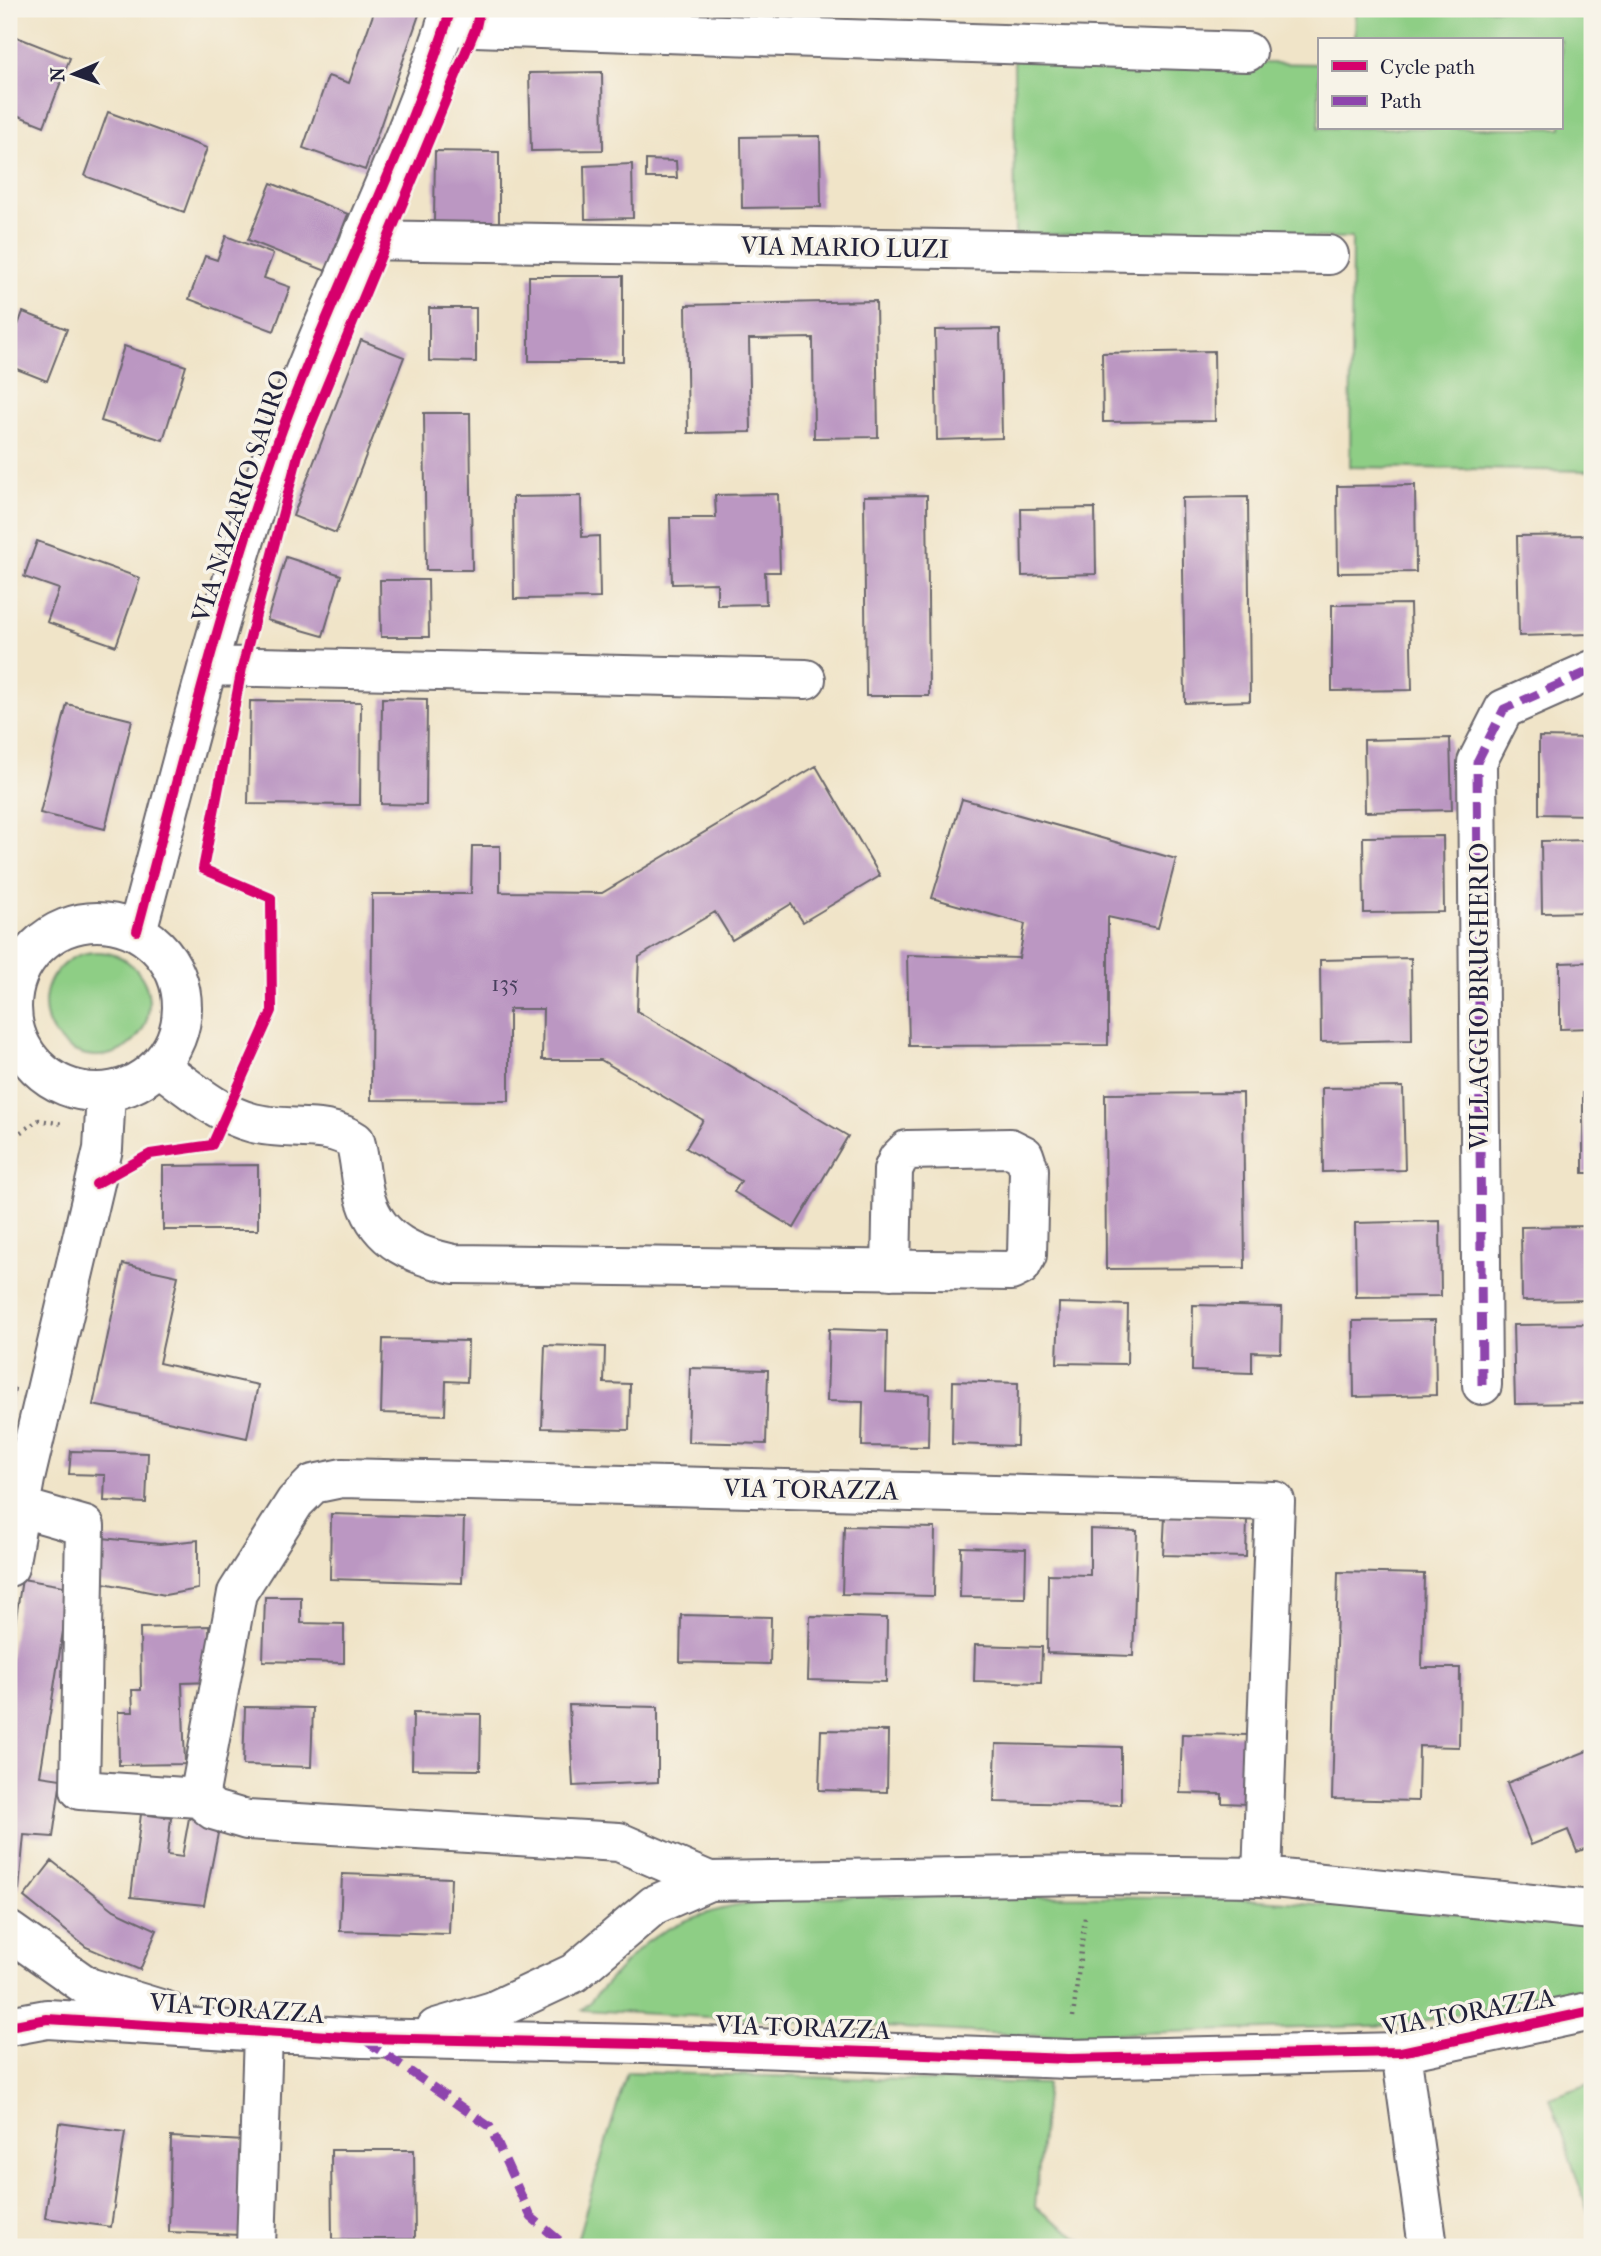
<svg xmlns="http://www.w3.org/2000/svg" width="1601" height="2256" font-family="'IM FELL French Canon',serif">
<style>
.green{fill:#8ece85;stroke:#587860;stroke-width:2}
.building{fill:#bb97c2}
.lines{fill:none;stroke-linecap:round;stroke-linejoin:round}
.minor-casing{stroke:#6a666c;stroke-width:42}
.path{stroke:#6a666c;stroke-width:4.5;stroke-dasharray:2 5;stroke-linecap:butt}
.minor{stroke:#fff;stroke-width:38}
.quiet{stroke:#8e44ad;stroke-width:9;stroke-dasharray:18 9;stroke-linecap:butt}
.cycleway-casing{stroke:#f7f3e8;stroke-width:15}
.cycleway{stroke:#d6006c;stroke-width:10}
.labels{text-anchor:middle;stroke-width:7;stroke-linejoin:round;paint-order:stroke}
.number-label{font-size:23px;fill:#483f5d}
.street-label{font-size:26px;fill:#22223b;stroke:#f7f3e8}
</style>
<rect width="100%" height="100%" fill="#f7f3e8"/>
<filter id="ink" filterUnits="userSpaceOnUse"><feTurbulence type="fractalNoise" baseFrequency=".0143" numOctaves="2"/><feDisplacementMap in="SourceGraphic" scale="14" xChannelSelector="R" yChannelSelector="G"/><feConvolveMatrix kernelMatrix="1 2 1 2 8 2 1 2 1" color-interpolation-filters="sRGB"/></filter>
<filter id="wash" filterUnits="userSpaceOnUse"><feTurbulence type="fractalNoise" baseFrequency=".00686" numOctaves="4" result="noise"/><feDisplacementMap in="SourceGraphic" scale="28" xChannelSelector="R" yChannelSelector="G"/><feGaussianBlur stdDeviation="1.57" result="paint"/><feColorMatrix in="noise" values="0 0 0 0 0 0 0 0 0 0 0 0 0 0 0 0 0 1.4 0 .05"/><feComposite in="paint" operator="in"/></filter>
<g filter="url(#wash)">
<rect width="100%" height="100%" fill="#f0e4c8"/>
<path class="green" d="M 1356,9 L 1592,9 L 1592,471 L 1350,467 L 1352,238 L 1015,234 L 1014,58 L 1319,64 L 1319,128 L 1561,128 L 1561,40 L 1355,40 Z
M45 1004a52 52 0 1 1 104 0a52 52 0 1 1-104 0Z
M 847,1896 L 1215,1897 L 1592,1923 L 1592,1990 L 1400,2025 L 1042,2036 L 582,2010 C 603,1989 627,1957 650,1940 C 707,1900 780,1900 847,1896 Z
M 627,2072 L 1047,2084 L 1035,2207 L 1091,2247 L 575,2247 Z
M 1592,2083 L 1592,2224 L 1550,2098 Z"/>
<g id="blocks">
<path class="building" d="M 375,9 L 421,9 L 365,170 L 303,148 L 328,76 L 349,83 Z
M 9,34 L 70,58 L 44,126 L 9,112 Z
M 602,72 L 603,150 L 531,151 L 529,73 Z
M 108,112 L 207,148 L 184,212 L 85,176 Z
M 820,136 L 821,207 L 742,208 L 741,137 Z
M 435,151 L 499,152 L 499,222 L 434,222 Z
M 646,160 L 676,161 L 677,178 L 646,178 Z
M 632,164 L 633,218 L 585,219 L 584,166 Z
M 271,183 L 348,214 L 326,271 L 248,240 Z
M 226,236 L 273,254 L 264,278 L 290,287 L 274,331 L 189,299 L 205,256 L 217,260 Z
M 529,276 L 623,276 L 623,361 L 529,361 Z
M 9,284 L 14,286 L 9,300 Z
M 876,301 L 878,437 L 814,438 L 813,338 L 749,339 L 751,432 L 688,433 L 686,305 Z
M 429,308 L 476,308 L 476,362 L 429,361 Z
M 23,312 L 67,329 L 47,381 L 9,366 L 9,349 Z
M 1000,329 L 1002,438 L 937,440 L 935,330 Z
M 361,340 L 404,357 L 336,533 L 293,516 Z
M 124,346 L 186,366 L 163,440 L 101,421 Z
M 1214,351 L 1215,421 L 1103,422 L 1102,353 Z
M 424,413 L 470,413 L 472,570 L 426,570 Z
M 1415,485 L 1416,572 L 1338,573 L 1337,486 Z
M 778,494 L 780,572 L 765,572 L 766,604 L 717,605 L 717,583 L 672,584 L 670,518 L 716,518 L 715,495 Z
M 927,495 L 929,696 L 866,696 L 864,496 Z
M 581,496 L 582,537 L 599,536 L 600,598 L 514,599 L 513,497 Z
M 1248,497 L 1250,701 L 1185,703 L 1182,498 Z
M 1095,508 L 1096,574 L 1022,576 L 1021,509 Z
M 1590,535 L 1591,634 L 1519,636 L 1517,536 Z
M 37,541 L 140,578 L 116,646 L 47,622 L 59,589 L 24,577 Z
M 286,557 L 341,575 L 323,636 L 267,620 Z
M 380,580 L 428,580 L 429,637 L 381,637 Z
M 1410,604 L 1412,690 L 1332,691 L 1332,605 Z
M 382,698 L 427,699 L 426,805 L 381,804 Z
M 250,701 L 361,702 L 360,805 L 248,804 Z
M 67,704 L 132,720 L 105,829 L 40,813 Z
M 1539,737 L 1592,738 L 1592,815 L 1539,814 Z
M 1450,738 L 1452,810 L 1365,812 L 1364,740 Z
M 816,766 L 880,876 L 803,922 L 791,904 L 732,940 L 715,912 L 639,957 L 637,1011 L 848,1136 L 794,1228 L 734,1192 L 741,1181 L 686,1148 L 703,1120 L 601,1060 L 542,1060 L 543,1009 L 509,1009 L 509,1101 L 371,1100 L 372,894 L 471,894 L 472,846 L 500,846 L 500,892 L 602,893 Z
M 962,799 L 1176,859 L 1158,928 L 1108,917 L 1108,1045 L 909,1046 L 907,955 L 1019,958 L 1025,924 L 932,898 Z
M 1443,836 L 1444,912 L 1364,913 L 1363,837 Z
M 1592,840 L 1592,912 L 1542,913 L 1541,841 Z
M 1411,958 L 1412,1040 L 1321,1042 L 1320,960 Z
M 1592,962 L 1592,1028 L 1560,1029 L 1560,963 Z
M 1403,1087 L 1405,1170 L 1323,1172 L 1322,1088 Z
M 1243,1093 L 1245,1268 L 1106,1269 L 1105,1094 Z
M 1583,1093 L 1592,1093 L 1592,1173 L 1583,1173 Z
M 258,1165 L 258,1230 L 163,1230 L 163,1166 Z
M 1440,1221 L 1441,1296 L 1356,1297 L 1355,1223 Z
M 1592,1226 L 1592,1300 L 1522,1301 L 1521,1227 Z
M 123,1264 L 178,1276 L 159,1363 L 258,1385 L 247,1438 L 93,1405 Z
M 1059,1303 L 1128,1305 L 1127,1364 L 1057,1363 Z
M 1193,1305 L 1282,1307 L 1281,1353 L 1252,1352 L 1252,1373 L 1192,1371 Z
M 1435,1320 L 1436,1395 L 1354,1397 L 1353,1321 Z
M 1592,1324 L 1592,1403 L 1515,1404 L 1513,1325 Z
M 829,1329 L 887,1331 L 886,1392 L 929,1394 L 928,1447 L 862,1446 L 863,1402 L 827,1401 Z
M 383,1339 L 468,1341 L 467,1382 L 446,1381 L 445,1415 L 381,1413 Z
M 545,1345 L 605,1347 L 604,1383 L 630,1384 L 629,1430 L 542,1428 Z
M 690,1368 L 768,1370 L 766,1444 L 688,1442 Z
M 953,1381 L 1018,1383 L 1017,1446 L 952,1444 Z
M 9,1387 L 15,1389 L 10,1411 L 9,1411 Z
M 71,1451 L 148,1453 L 146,1503 L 104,1501 L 105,1475 L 69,1474 Z
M 331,1514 L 464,1518 L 462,1583 L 330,1579 Z
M 1165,1516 L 1247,1519 L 1246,1557 L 1163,1555 Z
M 844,1526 L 935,1528 L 934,1596 L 842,1594 Z
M 1090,1529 L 1137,1531 L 1133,1656 L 1047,1653 L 1048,1574 L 1090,1575 Z
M 93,1537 L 160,1544 L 198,1540 L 198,1589 L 165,1595 L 88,1580 Z
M 961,1547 L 1026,1549 L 1025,1598 L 960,1597 Z
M 1338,1572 L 1424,1574 L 1422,1668 L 1460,1668 L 1459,1747 L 1419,1746 L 1418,1801 L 1332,1799 Z
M 22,1579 L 70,1587 L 40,1776 L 61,1779 L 53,1837 L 24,1835 L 19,1889 L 9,1884 L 9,1662 Z
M 265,1597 L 301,1597 L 301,1623 L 344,1624 L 344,1663 L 263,1661 Z
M 681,1615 L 771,1617 L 770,1664 L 680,1662 Z
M 810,1616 L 887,1618 L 886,1682 L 808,1680 Z
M 209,1626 L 211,1682 L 182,1683 L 185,1764 L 119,1765 L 118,1712 L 133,1712 L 132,1690 L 141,1690 L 140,1628 Z
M 975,1645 L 1042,1647 L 1041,1683 L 974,1681 Z
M 569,1705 L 658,1707 L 658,1782 L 573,1786 Z
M 245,1707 L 313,1708 L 311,1767 L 243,1765 Z
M 413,1713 L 481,1714 L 480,1770 L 412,1769 Z
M 821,1730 L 888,1731 L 887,1792 L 819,1790 Z
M 1182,1734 L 1251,1735 L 1249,1804 L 1222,1803 L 1222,1794 L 1180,1793 Z
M 996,1744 L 1121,1747 L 1121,1805 L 994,1802 Z
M 1592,1749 L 1592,1846 L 1577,1852 L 1568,1830 L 1531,1845 L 1507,1783 Z
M 141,1814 L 171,1818 L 167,1855 L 182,1857 L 189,1818 L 220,1823 L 204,1905 L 131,1897 Z
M 52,1861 L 114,1910 L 157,1930 L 140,1970 L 86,1947 L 24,1897 Z
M 342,1874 L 451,1878 L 449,1934 L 340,1931 Z
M 59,2123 L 125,2132 L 111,2227 L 45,2218 Z
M 171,2137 L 244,2141 L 241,2235 L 169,2232 Z
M 331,2150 L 414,2150 L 415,2239 L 332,2239 Z"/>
</g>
</g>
<g filter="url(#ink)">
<use href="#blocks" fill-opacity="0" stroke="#6a666c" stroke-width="2"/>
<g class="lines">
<g class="minor-casing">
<path id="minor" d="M 445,26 L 1247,52
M 360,240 L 1329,255
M 209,666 L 806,679
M12 1007a85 85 0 1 1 170 0a85 85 0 1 1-170 0Z
M 137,931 C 180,771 219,608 274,452 C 327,302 403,160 451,9
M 160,1067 C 189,1088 218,1114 253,1123 C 287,1132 326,1121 355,1141 C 361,1161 360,1181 366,1200 C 379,1242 416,1256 454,1264 L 1011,1271 L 1021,1266 L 1027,1255 L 1029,1170 L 1024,1155 L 1010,1148 L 907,1150 L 898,1159 L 893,1170 L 891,1270
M 1482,1385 L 1477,762 L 1504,709 L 1592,670
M 19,1507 L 85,1526 L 80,1790 L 199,1798 L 213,1810 L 247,1820 L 619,1842 L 709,1881
M 9,1567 L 25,1479 L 103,1149 L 106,1092
M 199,1798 L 237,1593 L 295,1502 L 313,1484 L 342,1478 L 1275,1501 L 1262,1877
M 9,1931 L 88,1987 L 167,2011
M 9,2026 L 47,2019 L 362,2038 L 643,2044 L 1069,2059 L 1401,2052 L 1592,2011
M 436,2028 L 493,2011 L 574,1973 L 654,1905 L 709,1881 L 1089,1875 L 1262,1877 L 1592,1910
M 1401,2052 L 1428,2247
M 256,2247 L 263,2034"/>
</g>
<path class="path" d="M 9,1140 L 39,1120 L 63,1124
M 1073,2017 L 1085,1917"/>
<use href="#minor" class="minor"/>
<path class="quiet" d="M 1482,1385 L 1477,762 L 1504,709 L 1592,670
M 365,2040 L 490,2127 L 531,2217 L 567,2247"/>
<g class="cycleway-casing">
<path id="cycleway" d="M 137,931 C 180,771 219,608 274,452 C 327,302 403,160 451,9
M 96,1184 L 150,1154 L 212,1145 L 272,1011 L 271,898 L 203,869 L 242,668 L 298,455 L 476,27 L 480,9
M 9,2026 L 47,2019 L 362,2038 L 643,2044 L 1069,2059 L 1401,2052 L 1592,2011"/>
</g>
<use href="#cycleway" class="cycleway"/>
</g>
</g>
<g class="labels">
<g class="number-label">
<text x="505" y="991">135</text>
</g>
<g class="street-label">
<text transform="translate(845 247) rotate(1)" y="9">VIA MARIO LUZI</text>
<text transform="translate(240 496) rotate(-72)" y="9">VIA NAZARIO SAURO</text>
<text transform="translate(1479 996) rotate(-90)" y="9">VILLAGGIO BRUGHERIO</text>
<text transform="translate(811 1489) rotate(1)" y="9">VIA TORAZZA</text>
<text transform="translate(237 2008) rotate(4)" y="9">VIA TORAZZA</text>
<text transform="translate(1468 2012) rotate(-10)" y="9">VIA TORAZZA</text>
<text transform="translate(803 2027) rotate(2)" y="9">VIA TORAZZA</text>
</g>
</g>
<rect width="1601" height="2256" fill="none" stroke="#f7f3e8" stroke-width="35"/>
<rect x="1318" y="38" width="245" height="91" fill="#f7f3e8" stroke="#a29fa3" stroke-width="2"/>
<rect x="1332" y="61" width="35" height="10" fill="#d6006c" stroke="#a29fa3" stroke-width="2"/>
<text x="1380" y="74" font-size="21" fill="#22223b">Cycle path</text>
<rect x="1332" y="96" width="35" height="10" fill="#8e44ad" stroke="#a29fa3" stroke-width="2"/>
<text x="1380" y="108" font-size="21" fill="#22223b">Path</text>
<g transform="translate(74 74) rotate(268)" stroke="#f7f3e8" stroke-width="5" paint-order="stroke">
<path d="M0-5L12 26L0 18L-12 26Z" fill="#22223b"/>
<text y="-10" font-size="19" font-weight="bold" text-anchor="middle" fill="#22223b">N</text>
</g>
</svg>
